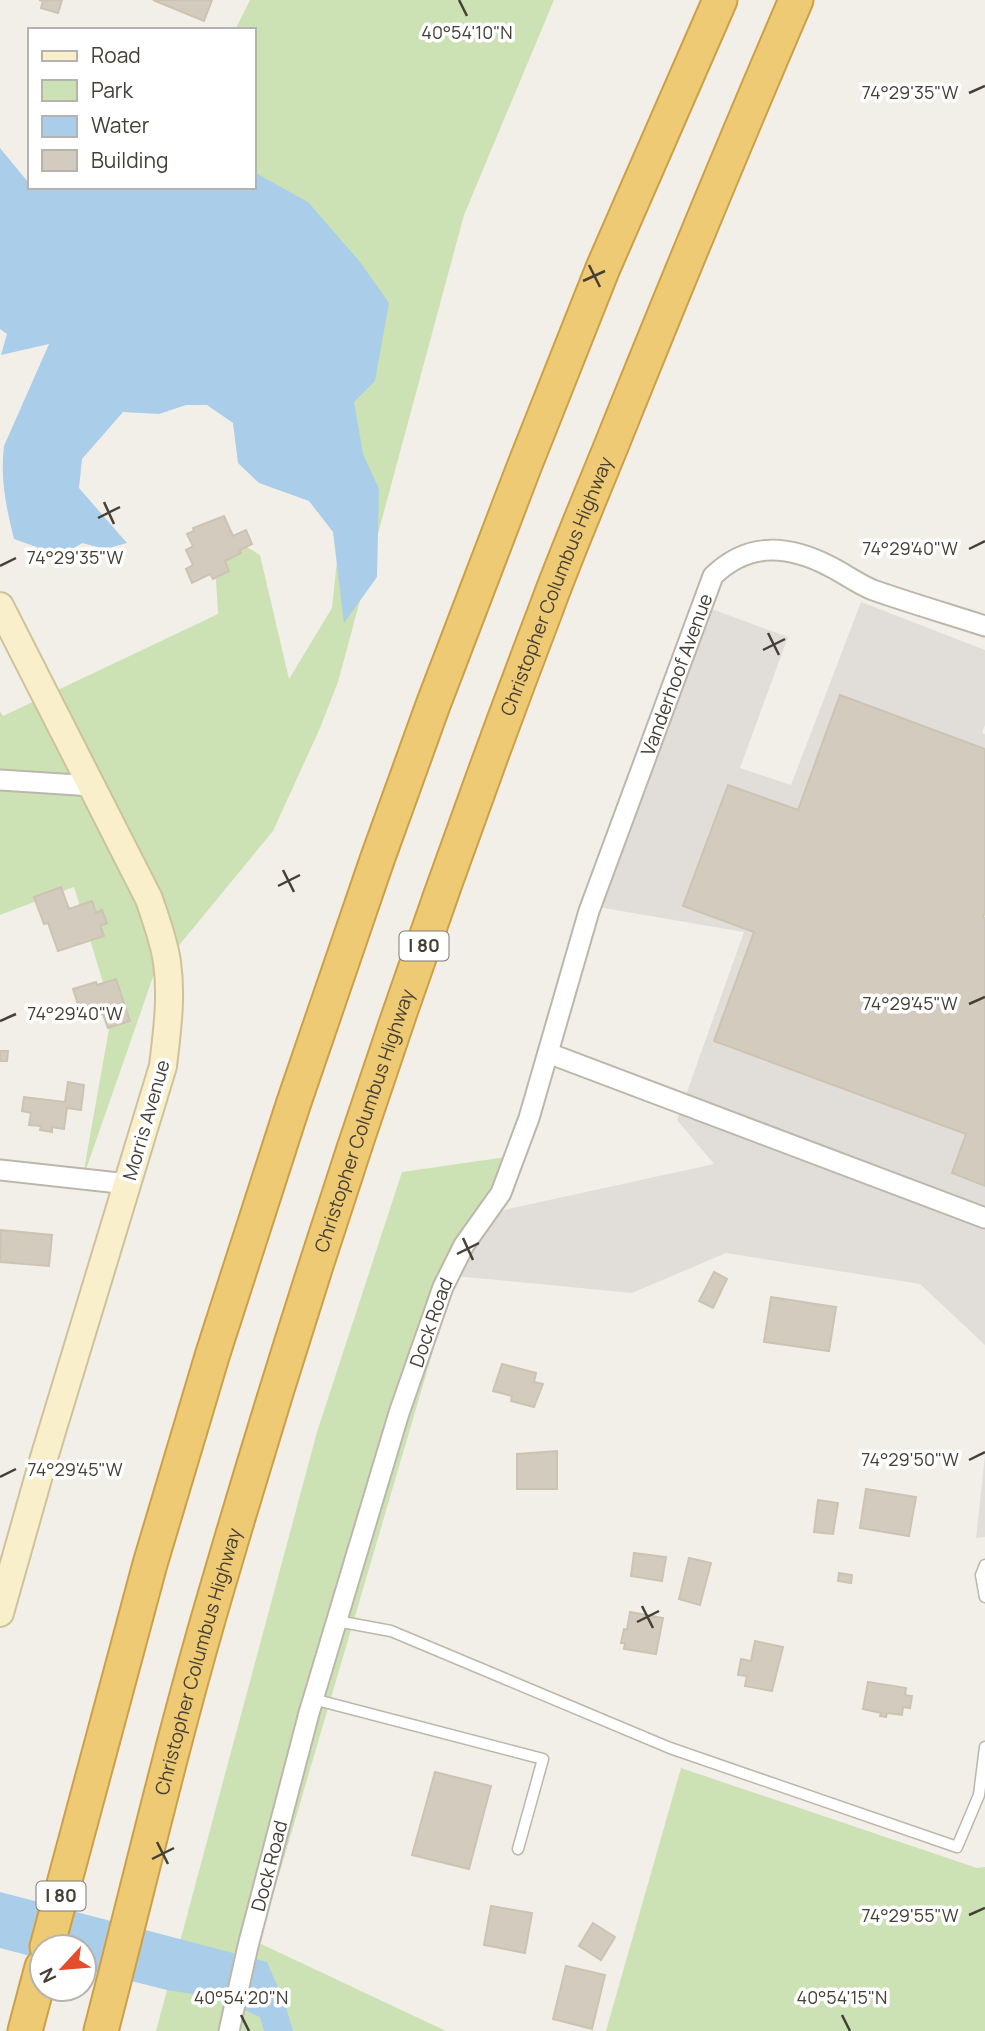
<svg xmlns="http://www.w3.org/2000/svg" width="985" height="2031" font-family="Manrope,sans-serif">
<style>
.industrial{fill:#e1ded9}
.green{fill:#cce2b4}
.water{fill:#aacde9}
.building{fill:#d2cbbe;stroke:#cdc3b2;stroke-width:2}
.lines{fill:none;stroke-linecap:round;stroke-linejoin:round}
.lane-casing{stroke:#bdb7ab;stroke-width:13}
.street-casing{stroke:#bdb7ab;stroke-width:23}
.secondary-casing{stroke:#cdc29b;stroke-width:30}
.highway-casing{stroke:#cd9f46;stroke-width:37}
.lane{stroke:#fff;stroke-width:10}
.street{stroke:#fff;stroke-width:19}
.secondary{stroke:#f9efcb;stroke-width:26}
.highway{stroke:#efca75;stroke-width:33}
.ticks{fill:none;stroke:#454037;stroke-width:2.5}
.labels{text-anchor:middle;stroke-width:7;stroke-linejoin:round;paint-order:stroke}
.shield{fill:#fff;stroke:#7d7973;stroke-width:2}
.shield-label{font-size:18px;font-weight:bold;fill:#454037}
.street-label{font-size:19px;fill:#454037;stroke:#fff}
.ticks-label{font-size:18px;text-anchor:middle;fill:#454037;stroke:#fff;stroke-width:7;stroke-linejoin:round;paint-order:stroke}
</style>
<rect width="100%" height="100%" fill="#f2efe8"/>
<path class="industrial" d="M 861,602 L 985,650 L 985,725 L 982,733 L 985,734 L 985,1345 L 920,1284 L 726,1253 L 632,1293 L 455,1276 L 490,1213 L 714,1164 L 677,1120 L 744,932 L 592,906 L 698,604 L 788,637 L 740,768 L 791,785 Z
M 985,1455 L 985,1537 L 976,1538 Z"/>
<path class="green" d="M 250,0 L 554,0 L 464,215 L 338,682 L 320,728 L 273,831 L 153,977 L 82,1181 L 112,1012 L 74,887 L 0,915 L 0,711 L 3,716 L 218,614 L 213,527 L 260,555 L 289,679 L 332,608 L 342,513 L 254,187 L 254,30 L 235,30 Z
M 513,1156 L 455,1276 L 259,1943 L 446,2031 L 156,2031 L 317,1432 L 402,1172 Z
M 681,1768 L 977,1868 L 985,1867 L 985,2031 L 606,2031 Z"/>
<path class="water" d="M 0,148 L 28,182 L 30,182 L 30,187 L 254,187 L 254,172 L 308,202 L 360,262 L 389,303 L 375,381 L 354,402 L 363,454 L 379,489 L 377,577 L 344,623 L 333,532 L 309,501 L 259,483 L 238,463 L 233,423 L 207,405 L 186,405 L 159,414 L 123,412 L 82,459 L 79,488 L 127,543 L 105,549 L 82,543 L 62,556 L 14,539 C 6,507 0,478 4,446 L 49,344 L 1,355 L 7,334 L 0,329 Z
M 0,1892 L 267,1962 L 285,2004 L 293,2031 L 264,2031 L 260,2017 L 219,1998 L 167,1990 L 84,1969 L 84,1947 L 42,1947 L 42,1959 L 0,1948 Z"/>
<path class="building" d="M 39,0 L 62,0 L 58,13 L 41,8 L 43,1 Z
M 153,0 L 212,0 L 204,21 Z
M 224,516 L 233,536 L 246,530 L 252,544 L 240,550 L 241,553 L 225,561 L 229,571 L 213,579 L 210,574 L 192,583 L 186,569 L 193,565 L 186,550 L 193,546 L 187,534 L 194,531 L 193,528 Z
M 840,695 L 985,749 L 985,912 L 983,917 L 985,918 L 985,1186 L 952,1173 L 966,1134 L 714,1041 L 754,932 L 683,906 L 728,785 L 798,810 Z
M 61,887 L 69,909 L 92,901 L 96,913 L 102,910 L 107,923 L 100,926 L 104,936 L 58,951 L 48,923 L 44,924 L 34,897 Z
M 116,979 L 130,1021 L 108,1028 L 103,1014 L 83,1020 L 73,989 L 96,982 L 97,985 Z
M 0,1051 L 8,1051 L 7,1061 L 0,1061 Z
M 68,1082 L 84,1085 L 81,1110 L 67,1108 L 64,1129 L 52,1127 L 52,1132 L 40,1130 L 41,1126 L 29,1125 L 31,1113 L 22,1111 L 24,1097 L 65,1102 Z
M 1,1230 L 52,1235 L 49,1266 L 0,1262 Z
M 714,1272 L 727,1279 L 713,1308 L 699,1301 Z
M 771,1297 L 836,1307 L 829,1351 L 764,1342 Z
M 502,1364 L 536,1373 L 534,1382 L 543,1384 L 534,1407 L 511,1401 L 512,1396 L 493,1391 Z
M 557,1451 L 557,1489 L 517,1489 L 517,1454 Z
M 866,1489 L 916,1497 L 909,1536 L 860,1528 Z
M 818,1500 L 838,1503 L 833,1534 L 814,1532 Z
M 634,1553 L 666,1557 L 662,1581 L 631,1576 Z
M 689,1558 L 711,1563 L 700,1605 L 679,1599 Z
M 839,1573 L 852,1575 L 851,1583 L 838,1581 Z
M 630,1612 L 663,1618 L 656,1654 L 624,1649 L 625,1643 L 621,1643 L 624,1629 L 627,1630 Z
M 755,1641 L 783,1647 L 772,1691 L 745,1686 L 747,1676 L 738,1675 L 741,1659 L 751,1661 Z
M 868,1682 L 906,1688 L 905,1695 L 912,1696 L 910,1708 L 903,1707 L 902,1715 L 887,1713 L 886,1717 L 880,1716 L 881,1713 L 863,1709 Z
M 435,1772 L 491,1786 L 469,1869 L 412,1855 Z
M 491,1906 L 532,1913 L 525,1953 L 484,1945 Z
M 593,1923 L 615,1937 L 601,1960 L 579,1946 Z
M 566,1966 L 605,1975 L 592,2029 L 553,2019 Z"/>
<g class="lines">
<g class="lane-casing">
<path id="lane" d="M 985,1565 L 981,1575 L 985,1597
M 337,1621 L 391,1631 L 670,1748 L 957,1847 L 979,1795 L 985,1747
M 313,1699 L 543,1759 L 518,1849"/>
</g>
<g class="street-casing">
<g id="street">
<path d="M 0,780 L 93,786"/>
<path d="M 548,1053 L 985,1218"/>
<path d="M 0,1170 L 128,1184"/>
<path id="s1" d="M 229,2031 L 248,1946 L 309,1713 L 399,1413 L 443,1287 L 464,1245 L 501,1193 L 529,1118 L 589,911 L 713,576 C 749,541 789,545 831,567 C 845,574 858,584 873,590 C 910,603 948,614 985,626"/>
</g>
</g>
<g class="secondary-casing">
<path id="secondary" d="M 0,606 L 149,899 C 156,920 164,941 167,962 C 172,997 167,1032 163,1066 L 43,1461 L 0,1613"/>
</g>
<g class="highway-casing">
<g id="highway">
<path d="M 47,1947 L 150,1564 L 213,1353 L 293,1105 L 377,860 L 433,705 L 524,467 L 603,268 L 720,0"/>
<path d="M 25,2031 L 42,1967"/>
<path id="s2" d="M 101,2031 C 140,1881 175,1730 219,1582 C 315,1254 424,929 546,609 C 568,549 594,489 618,429 C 676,285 735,142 796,0"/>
</g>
</g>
<use href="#lane" class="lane"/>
<use href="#street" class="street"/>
<use href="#secondary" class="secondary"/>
<use href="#highway" class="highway"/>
</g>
<path class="ticks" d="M 459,0 L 467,16M 969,93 L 985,86M 589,265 L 600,287M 583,281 L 605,271M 104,502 L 114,524M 98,518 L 120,507M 969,549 L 985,541M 0,566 L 16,558M 768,633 L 779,655M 763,650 L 785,639M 283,870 L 294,892M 278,886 L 300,875M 969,1004 L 985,997M 0,1021 L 16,1014M 463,1238 L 473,1260M 457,1254 L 479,1243M 969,1460 L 985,1452M 0,1477 L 16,1469M 642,1606 L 653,1628M 637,1622 L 659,1611M 157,1842 L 168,1864M 152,1859 L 174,1848M 969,1915 L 985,1908M 241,2015 L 249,2031M 842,2015 L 850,2031"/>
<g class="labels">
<g class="shield">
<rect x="399.5" y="931.5" width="49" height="29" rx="5"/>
<rect x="36.5" y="1881.5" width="49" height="29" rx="5"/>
</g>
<g class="shield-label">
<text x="424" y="952">I 80</text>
<text x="61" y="1902">I 80</text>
</g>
<g class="street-label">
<text dy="7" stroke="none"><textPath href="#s2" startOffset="1516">Christopher Columbus Highway</textPath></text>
<text dy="7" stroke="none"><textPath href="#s1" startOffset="1433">Vanderhoof Avenue</textPath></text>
<text transform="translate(146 1120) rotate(-74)" y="7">Morris Avenue</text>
<text dy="7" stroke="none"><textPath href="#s2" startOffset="948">Christopher Columbus Highway</textPath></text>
<text dy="7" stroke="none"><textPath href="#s1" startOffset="737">Dock Road</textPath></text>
<text dy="7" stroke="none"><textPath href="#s2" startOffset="382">Christopher Columbus Highway</textPath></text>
<text dy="7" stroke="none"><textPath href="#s1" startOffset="170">Dock Road</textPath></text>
</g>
</g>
<g class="ticks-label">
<text x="467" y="39">40°54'10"N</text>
<text x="910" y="99">74°29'35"W</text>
<text x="910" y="555">74°29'40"W</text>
<text x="75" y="564">74°29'35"W</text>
<text x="910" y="1010">74°29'45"W</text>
<text x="75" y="1020">74°29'40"W</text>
<text x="910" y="1466">74°29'50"W</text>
<text x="75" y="1476">74°29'45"W</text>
<text x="910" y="1922">74°29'55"W</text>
<text x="241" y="2004">40°54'20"N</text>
<text x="842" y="2004">40°54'15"N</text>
</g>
<rect x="28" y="28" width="228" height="161" fill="#ffffff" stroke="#b5b3af" stroke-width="2"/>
<rect x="42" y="51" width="35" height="10" fill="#f9efcb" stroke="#b5b3af" stroke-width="2"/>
<text x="91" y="63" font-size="21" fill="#454037">Road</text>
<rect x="42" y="80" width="35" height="21" fill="#cce2b4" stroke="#b5b3af" stroke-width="2"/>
<text x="91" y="98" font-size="21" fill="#454037">Park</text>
<rect x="42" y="116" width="35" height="21" fill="#aacde9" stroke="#b5b3af" stroke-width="2"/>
<text x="91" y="133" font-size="21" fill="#454037">Water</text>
<rect x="42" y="150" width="35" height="21" fill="#d2cbbe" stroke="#b5b3af" stroke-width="2"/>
<text x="91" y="168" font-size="21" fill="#454037">Building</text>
<g transform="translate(63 1968) rotate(244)"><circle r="33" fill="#ffffff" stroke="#b5b3af" stroke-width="2"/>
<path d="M0-5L12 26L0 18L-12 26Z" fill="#e44d2c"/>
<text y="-10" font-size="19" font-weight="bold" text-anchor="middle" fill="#454037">N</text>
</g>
</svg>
